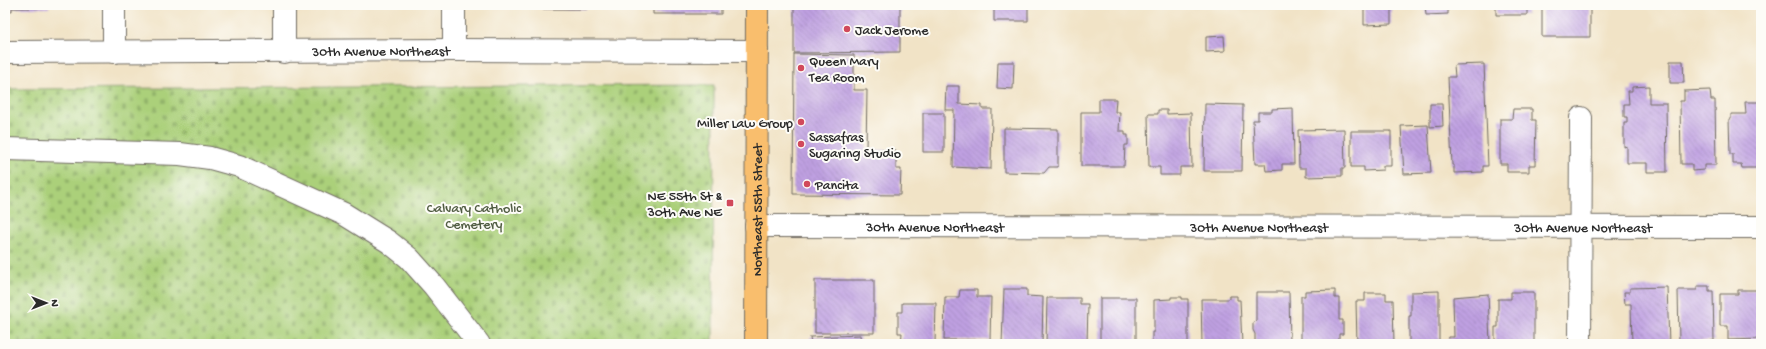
<svg xmlns="http://www.w3.org/2000/svg" width="1766" height="349" font-family="'Gochi Hand',sans-serif">
<style>
.cemetery{fill:url(#cemetery-stones);stroke:#6b7e52}
.building{fill:url(#building-back-hatch)}
.lines{fill:none;stroke-linecap:round;stroke-linejoin:round}
.minor-casing{stroke:#706b61;stroke-width:24}
.major-casing{stroke:#706b61;stroke-width:24}
.minor{stroke:#fff;stroke-width:22}
.major{stroke:#f9be6d;stroke-width:22}
.poi-dot{fill:#d1495b;stroke:#fdfcf7;stroke-width:1.5}
.labels{text-anchor:middle;stroke-width:4;stroke-linejoin:round;paint-order:stroke}
.poi-label{font-size:14px;fill:#2b2b2b;stroke:#fdfcf7;text-anchor:start}
.street-label{font-size:14px;fill:#2b2b2b;stroke:#fdfcf7}
.park-label{font-size:14px;fill:#515d43;stroke:#fdfcf7}
</style>
<defs>
<pattern id="cemetery-stones" width="16" height="16" patternUnits="userSpaceOnUse"><rect width="16" height="16" fill="#abd07a"/><path d="M2 7V4a2 2 0 0 1 4 0v3zM10 15v-3a2 2 0 0 1 4 0v3z" fill="#93b36a"/></pattern>
<pattern id="building-back-hatch" width="6" height="6" patternUnits="userSpaceOnUse"><rect width="6" height="6" fill="#bfa0e2"/><path d="M-1 5l2 2M0 0l6 6M5-1l2 2" fill="none" stroke="#9b83b7"/></pattern>
</defs>
<rect width="100%" height="100%" fill="#fdfcf7"/>
<filter id="ink" filterUnits="userSpaceOnUse"><feTurbulence type="fractalNoise" baseFrequency=".025" numOctaves="2"/><feDisplacementMap in="SourceGraphic" scale="8" xChannelSelector="R" yChannelSelector="G"/><feConvolveMatrix kernelMatrix="1 2 1 2 8 2 1 2 1" color-interpolation-filters="sRGB"/></filter>
<filter id="wash" filterUnits="userSpaceOnUse"><feTurbulence type="fractalNoise" baseFrequency=".012" numOctaves="4" result="noise"/><feDisplacementMap in="SourceGraphic" scale="16" xChannelSelector="R" yChannelSelector="G"/><feGaussianBlur stdDeviation="0.9" result="paint"/><feColorMatrix in="noise" values="0 0 0 0 0 0 0 0 0 0 0 0 0 0 0 0 0 1.4 0 .05"/><feComposite in="paint" operator="in"/></filter>
<g filter="url(#wash)">
<rect width="100%" height="100%" fill="#f1e3c6"/>
<path class="cemetery" d="M 714,85 L 713,344 L 5,344 L 5,89 Z"/>
<g id="blocks">
<path class="building" d="M 5,5 L 49,5 L 49,8 L 12,8 L 12,11 L 5,11 Z
M 542,5 L 587,5 L 587,9 L 542,9 Z
M 653,5 L 721,5 L 721,14 L 653,14 Z
M 794,5 L 900,5 L 900,52 L 794,53 Z
M 994,5 L 1028,5 L 1028,21 L 994,21 Z
M 1364,5 L 1391,5 L 1391,24 L 1364,25 Z
M 1425,5 L 1448,5 L 1448,14 L 1426,15 Z
M 1496,5 L 1527,5 L 1527,15 L 1496,15 Z
M 1542,5 L 1590,5 L 1590,37 L 1542,37 Z
M 1741,5 L 1761,5 L 1761,7 L 1741,8 Z
M 1224,36 L 1225,51 L 1206,52 L 1206,37 Z
M 794,54 L 854,55 L 854,90 L 867,90 L 866,150 L 896,150 L 896,169 L 901,169 L 900,195 L 793,194 Z
M 1670,61 L 1683,61 L 1684,83 L 1670,83 Z
M 998,62 L 1014,62 L 1013,89 L 997,88 Z
M 1484,64 L 1488,166 L 1483,166 L 1483,172 L 1454,173 L 1454,165 L 1452,165 L 1448,77 L 1455,77 L 1454,65 Z
M 946,86 L 959,86 L 959,104 L 982,105 L 982,109 L 992,109 L 991,169 L 953,167 L 954,110 L 945,110 Z
M 1649,86 L 1649,103 L 1666,103 L 1667,172 L 1647,172 L 1647,163 L 1627,163 L 1627,146 L 1624,147 L 1624,123 L 1627,123 L 1627,117 L 1624,117 L 1624,104 L 1629,104 L 1628,91 L 1632,91 L 1632,87 Z
M 1710,90 L 1711,100 L 1715,100 L 1716,165 L 1704,165 L 1704,170 L 1692,171 L 1692,164 L 1681,164 L 1680,101 L 1684,101 L 1684,91 Z
M 1099,99 L 1116,99 L 1115,112 L 1120,112 L 1119,131 L 1125,131 L 1125,135 L 1128,135 L 1128,145 L 1125,145 L 1124,166 L 1081,166 L 1081,112 L 1099,112 Z
M 1745,102 L 1760,102 L 1761,168 L 1742,168 L 1741,164 L 1733,164 L 1733,154 L 1730,154 L 1729,119 L 1731,119 L 1731,114 L 1746,114 Z
M 1205,104 L 1243,105 L 1242,171 L 1204,171 Z
M 1430,104 L 1442,104 L 1443,126 L 1430,127 Z
M 1293,108 L 1294,164 L 1282,164 L 1282,170 L 1266,171 L 1265,164 L 1255,164 L 1253,120 L 1258,120 L 1258,112 L 1272,112 L 1272,109 Z
M 1513,109 L 1532,109 L 1532,120 L 1536,120 L 1535,165 L 1529,165 L 1529,172 L 1507,172 L 1507,164 L 1500,164 L 1500,119 L 1512,119 Z
M 1158,110 L 1167,110 L 1167,114 L 1191,113 L 1192,167 L 1180,167 L 1180,175 L 1160,175 L 1160,167 L 1149,167 L 1148,114 L 1158,114 Z
M 923,113 L 944,113 L 944,152 L 923,152 Z
M 1428,125 L 1431,173 L 1404,174 L 1401,126 Z
M 1004,128 L 1058,129 L 1058,167 L 1049,167 L 1044,173 L 1004,172 Z
M 1344,129 L 1345,168 L 1342,168 L 1342,176 L 1306,177 L 1306,168 L 1299,168 L 1298,130 Z
M 1351,131 L 1391,131 L 1391,166 L 1383,166 L 1383,170 L 1364,171 L 1364,167 L 1351,167 Z
M 815,280 L 874,280 L 874,333 L 815,333 Z
M 1697,286 L 1709,286 L 1709,291 L 1713,291 L 1714,341 L 1679,341 L 1678,290 L 1697,290 Z
M 1667,287 L 1669,344 L 1632,344 L 1631,304 L 1625,304 L 1624,292 L 1630,292 L 1630,288 Z
M 1004,289 L 1027,289 L 1027,296 L 1043,297 L 1042,344 L 1002,344 Z
M 960,290 L 977,290 L 977,297 L 991,297 L 990,340 L 944,340 L 945,297 L 959,297 Z
M 1335,290 L 1335,298 L 1339,298 L 1339,320 L 1343,320 L 1343,334 L 1339,334 L 1339,344 L 1301,344 L 1301,296 L 1305,296 L 1305,291 Z
M 1738,290 L 1761,290 L 1761,339 L 1728,340 L 1728,326 L 1720,326 L 1720,294 L 1738,294 Z
M 1439,291 L 1439,344 L 1417,344 L 1417,342 L 1409,342 L 1409,316 L 1411,316 L 1411,292 Z
M 1256,292 L 1289,292 L 1290,344 L 1255,344 L 1255,334 L 1253,330 L 1253,324 L 1256,320 Z
M 1511,292 L 1534,292 L 1534,344 L 1495,344 L 1495,327 L 1498,327 L 1498,299 L 1511,299 Z
M 1365,293 L 1386,293 L 1386,300 L 1393,300 L 1394,344 L 1357,344 L 1356,301 L 1365,301 Z
M 1488,294 L 1490,344 L 1449,344 L 1448,337 L 1454,337 L 1453,297 Z
M 1229,296 L 1237,296 L 1237,300 L 1240,300 L 1242,344 L 1202,344 L 1201,299 L 1229,299 Z
M 1171,297 L 1182,297 L 1182,299 L 1188,299 L 1188,344 L 1152,344 L 1152,332 L 1154,332 L 1154,300 L 1171,299 Z
M 1047,298 L 1080,298 L 1080,304 L 1088,304 L 1087,344 L 1046,344 Z
M 1100,298 L 1136,298 L 1136,344 L 1100,344 Z
M 902,303 L 936,303 L 935,344 L 901,344 L 902,333 L 898,333 L 898,312 L 902,312 Z
M 860,335 L 861,344 L 811,344 L 810,337 Z"/>
</g>
</g>
<g filter="url(#ink)">
<use href="#blocks" fill-opacity="0" stroke="#706b61" stroke-width="1"/>
<g class="lines">
<g class="minor-casing">
<g id="minor">
<path d="M 454,50 L 454,5"/>
<path id="s1" d="M 5,52 L 454,50 L 757,51"/>
<path d="M 114,52 L 114,5"/>
<path d="M 284,52 L 284,5"/>
<path d="M 5,149 L 180,154 L 210,158 L 239,166 L 344,214 L 389,242 L 409,258 L 434,286 L 479,344"/>
<path id="s2" d="M 756,226 L 1761,227"/>
<path d="M 1580,344 L 1581,118"/>
</g>
</g>
<g class="major-casing">
<g id="major">
<path id="s3" d="M 756,344 L 757,5"/>
</g>
</g>
<use href="#minor" class="minor"/>
<use href="#major" class="major"/>
</g>
</g>
<g class="poi-dot">
<circle cx="847" cy="29" r="4"/>
<circle cx="801" cy="68" r="4"/>
<circle cx="801" cy="122" r="4"/>
<circle cx="801" cy="144" r="4"/>
<circle cx="807" cy="184" r="4"/>
<rect x="726" y="199" width="8" height="8" rx="2"/>
</g>
<g class="labels">
<g class="poi-label">
<text x="855" y="34">Jack Jerome</text>
<text x="809" y="65">Queen Mary<tspan x="809" dy="16">Tea Room</tspan></text>
<text x="793" y="127" text-anchor="end">Miller Law Group</text>
<text x="809" y="141">Sassafras<tspan x="809" dy="16">Sugaring Studio</tspan></text>
<text x="815" y="189">Pancita</text>
<text x="722" y="200" text-anchor="end">NE 55th St &amp;<tspan x="722" dy="16">30th Ave NE</tspan></text>
</g>
<g class="street-label">
<text dy="5" stroke="none"><textPath href="#s1" startOffset="376">30th Avenue Northeast</textPath></text>
<text dy="5" stroke="none"><textPath href="#s3" startOffset="134">Northeast 55th Street</textPath></text>
<text dy="5" stroke="none"><textPath href="#s2" startOffset="179">30th Avenue Northeast</textPath></text>
<text dy="5" stroke="none"><textPath href="#s2" startOffset="503">30th Avenue Northeast</textPath></text>
<text dy="5" stroke="none"><textPath href="#s2" startOffset="827">30th Avenue Northeast</textPath></text>
</g>
<g class="park-label">
<text x="474" y="212">Calvary Catholic<tspan x="474" dy="16">Cemetery</tspan></text>
</g>
</g>
<rect width="1766" height="349" fill="none" stroke="#fdfcf7" stroke-width="20"/>
<g transform="translate(46 303) rotate(90)" stroke="#fdfcf7" stroke-width="3" paint-order="stroke">
<path d="M0-3L7 15L0 10L-7 15Z" fill="#2b2b2b"/>
<text y="-6" font-size="11" font-weight="bold" text-anchor="middle" fill="#2b2b2b">N</text>
</g>
</svg>
